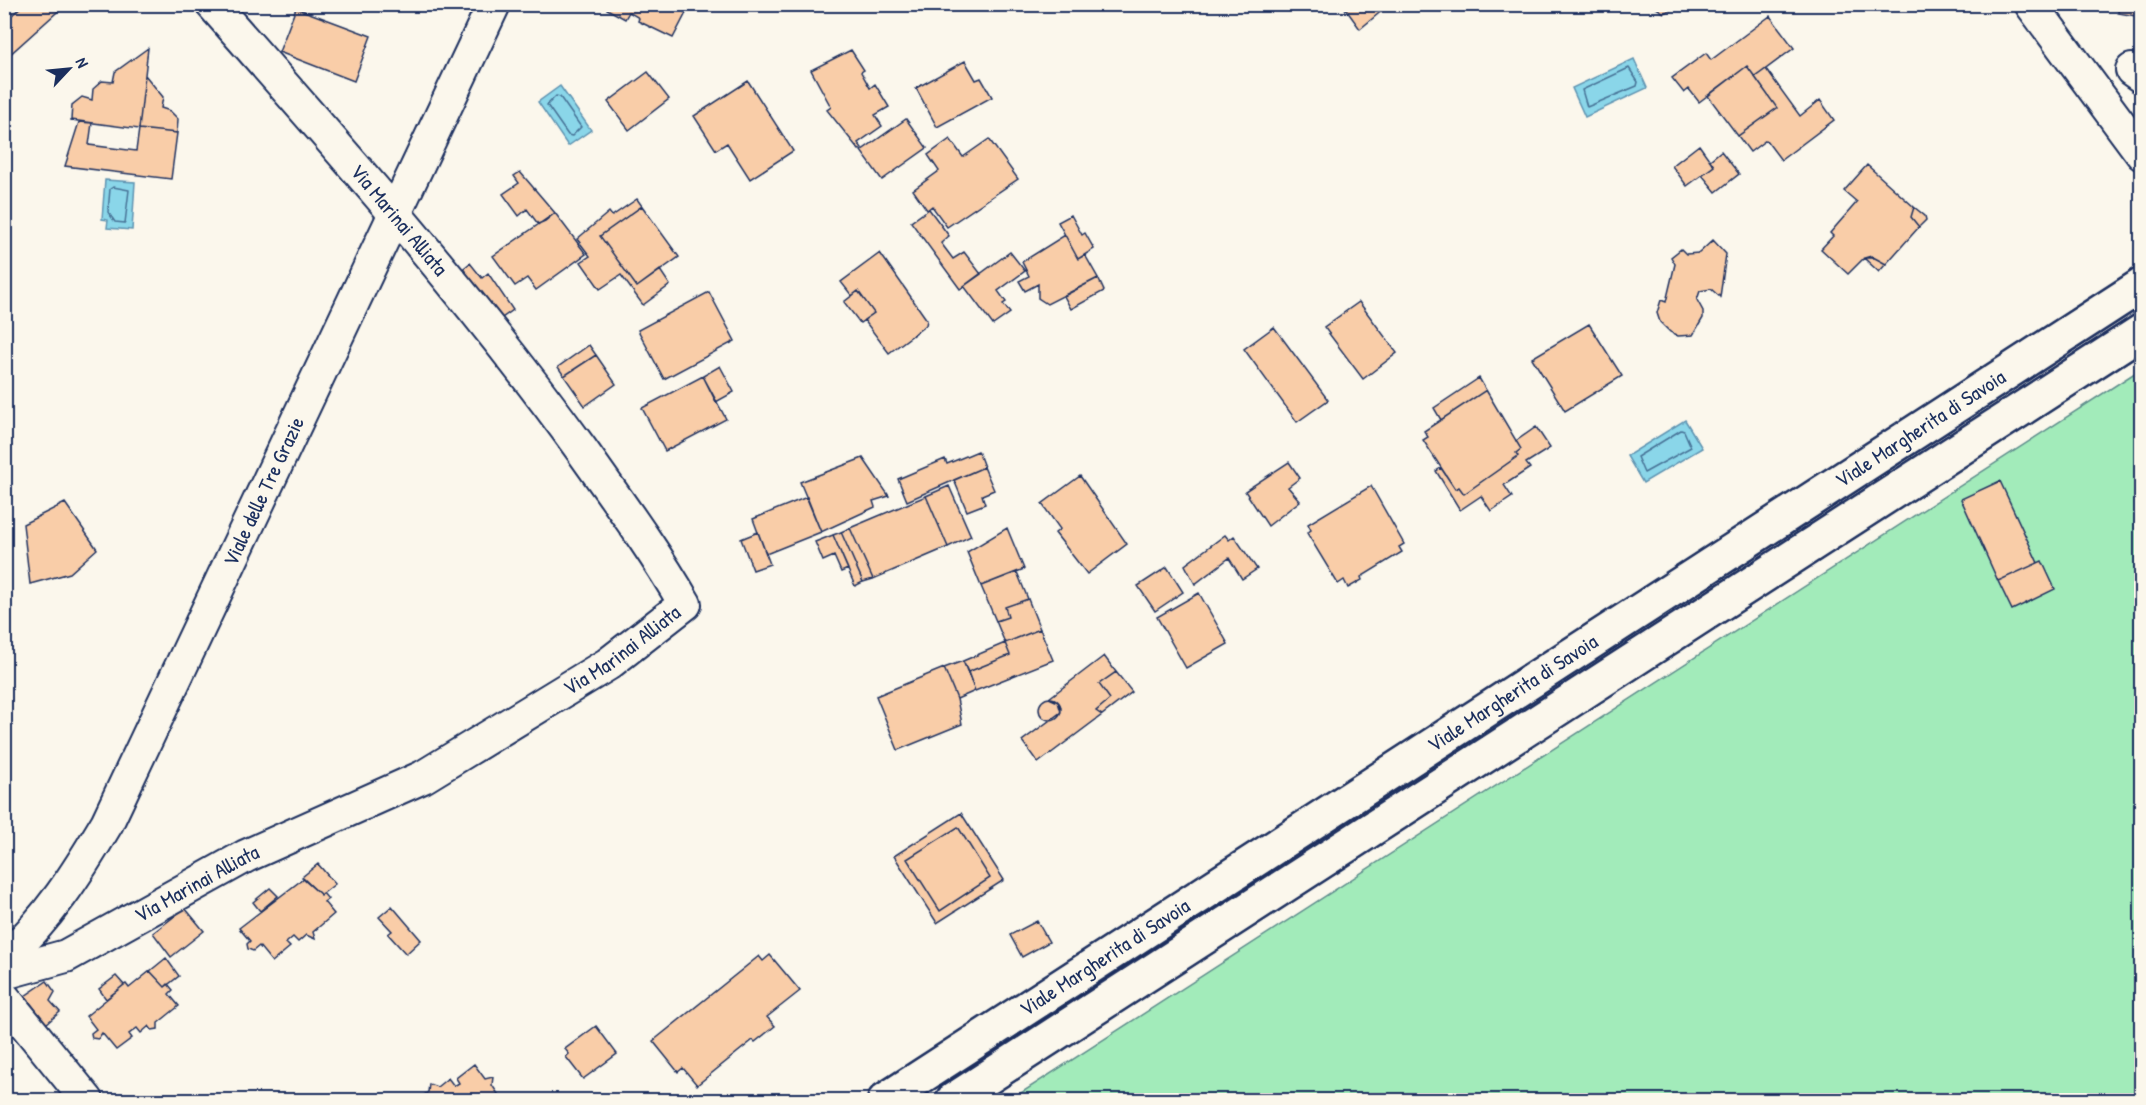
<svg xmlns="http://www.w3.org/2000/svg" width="2146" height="1105" font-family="'Patrick Hand',sans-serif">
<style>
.green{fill:#a2ebba;stroke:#5e8d8c;stroke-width:1.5}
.water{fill:#8ad6e9;stroke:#5e93b1;stroke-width:1.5}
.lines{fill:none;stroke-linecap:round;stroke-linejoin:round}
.shore{stroke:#477296;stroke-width:1.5}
.building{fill:#f9cda8;stroke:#1b2f5e;stroke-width:1.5;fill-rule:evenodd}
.street-casing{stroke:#1b2f5e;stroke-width:36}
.secondary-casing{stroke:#1b2f5e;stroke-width:38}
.street{stroke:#fbf7ec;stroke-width:32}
.secondary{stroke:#fbf7ec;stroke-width:33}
.labels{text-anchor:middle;stroke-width:4.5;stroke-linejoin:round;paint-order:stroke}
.street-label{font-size:21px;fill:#1b2f5e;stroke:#fbf7ec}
</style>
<rect width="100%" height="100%" fill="#fbf7ec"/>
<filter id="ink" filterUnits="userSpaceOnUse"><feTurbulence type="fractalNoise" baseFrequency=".0167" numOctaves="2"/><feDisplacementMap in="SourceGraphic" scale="12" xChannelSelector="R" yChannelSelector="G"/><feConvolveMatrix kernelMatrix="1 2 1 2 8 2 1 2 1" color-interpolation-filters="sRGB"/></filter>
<g filter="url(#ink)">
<path class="green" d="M 2141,369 L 2141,1100 L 1010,1100 Z"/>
<path class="water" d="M 1634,59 L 1647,88 L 1585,117 L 1572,88 Z
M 560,86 L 591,130 L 568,146 L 538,102 Z
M 105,180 L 135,182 L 132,230 L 107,228 L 108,220 L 102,219 Z
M 1685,420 L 1702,448 L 1643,483 L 1627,456 Z"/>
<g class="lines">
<path class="shore" d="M 1629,68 L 1638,82 L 1637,86 L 1587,107 L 1582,90 Z
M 556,96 L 560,97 L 581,127 L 572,136 L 568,135 L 547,105 Z
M 113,187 L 129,190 L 125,223 L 115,222 L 108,212 L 110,189 Z
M 1681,430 L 1684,431 L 1691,447 L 1644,473 L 1637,457 Z"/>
</g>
<path class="building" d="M 24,4 L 66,4 L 7,57 L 4,55 L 4,9 L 11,16 Z
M 610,4 L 671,4 L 686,13 L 673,38 L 638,21 L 639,18 L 629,12 L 625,19 L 607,9 Z
M 1342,4 L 1390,4 L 1360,29 Z
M 1650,4 L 1672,4 L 1670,10 L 1664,13 Z
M 2119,4 L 2142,4 L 2142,17 L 2118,13 Z
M 296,8 L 371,36 L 354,81 L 279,52 Z
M 1770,16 L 1794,48 L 1755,77 L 1747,66 L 1699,102 L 1689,89 L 1684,93 L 1672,78 L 1706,53 L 1711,60 Z
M 148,48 L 139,129 L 71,120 L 72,105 L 82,97 L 92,100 L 93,89 L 102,81 L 113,82 L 115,72 Z
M 851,50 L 864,70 L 861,72 L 870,88 L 875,84 L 889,107 L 875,115 L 882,126 L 858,143 L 862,148 L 859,150 L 827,110 L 831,107 L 811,70 Z
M 965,61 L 976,80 L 981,78 L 992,97 L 937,127 L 916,88 Z
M 1747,66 L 1777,108 L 1738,136 L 1708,96 Z
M 1766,69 L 1800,116 L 1820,100 L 1834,120 L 1781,160 L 1766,140 L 1750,152 L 1738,136 L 1777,108 L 1755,77 Z
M 648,72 L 669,99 L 629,130 L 608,102 Z
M 145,75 L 163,97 L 161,108 L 170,111 L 178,119 L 177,133 L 139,129 Z
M 748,81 L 793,151 L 750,179 L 727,143 L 716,150 L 694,116 Z
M 906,119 L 927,148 L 882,180 L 861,151 Z
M 79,122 L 92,123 L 89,145 L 136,151 L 139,129 L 177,133 L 171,179 L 65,166 Z
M 950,139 L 963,157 L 989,139 L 1018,179 L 947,227 L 932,206 L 927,210 L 913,190 L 939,171 L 928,155 Z
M 1699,145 L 1714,166 L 1687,186 L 1672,166 Z
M 1721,151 L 1739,174 L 1716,192 L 1702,175 L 1714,166 L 1710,160 Z
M 1867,165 L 1914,207 L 1911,217 L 1919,227 L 1886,264 L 1875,258 L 1864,258 L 1848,274 L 1821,249 L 1833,236 L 1830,233 L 1857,202 L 1844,191 Z
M 520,172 L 555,213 L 545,221 L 538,224 L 527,209 L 519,216 L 503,194 L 519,183 L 514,176 Z
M 637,199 L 642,206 L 600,236 L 637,287 L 660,270 L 670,285 L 643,305 L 621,275 L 600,289 L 581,262 L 590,256 L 577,239 L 609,212 L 612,216 Z
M 642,206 L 679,257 L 637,287 L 600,236 Z
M 1914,207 L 1925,216 L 1926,220 L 1919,227 L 1911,217 Z
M 929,209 L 949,236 L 941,243 L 953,259 L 964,252 L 981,274 L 960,289 L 911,222 Z
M 555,213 L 586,254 L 536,290 L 527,278 L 515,286 L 493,256 Z
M 1071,215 L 1082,235 L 1085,233 L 1094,249 L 1078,259 L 1058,222 Z
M 1065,235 L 1078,259 L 1085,255 L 1098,278 L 1047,304 L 1038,298 L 1038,284 L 1025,291 L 1019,281 L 1029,276 L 1022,262 Z
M 1713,240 L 1726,254 L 1720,297 L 1711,289 L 1700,291 L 1697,300 L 1703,311 L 1703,318 L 1693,335 L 1678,336 L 1670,332 L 1660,322 L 1657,313 L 1661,300 L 1666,302 L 1675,264 L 1671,257 L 1681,249 L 1686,254 L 1699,253 Z
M 1010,252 L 1025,271 L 998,291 L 1006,302 L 1003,304 L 1010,313 L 993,325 L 964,286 Z
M 880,253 L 927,320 L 926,325 L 889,353 L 864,320 L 874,313 L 858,291 L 852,296 L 841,282 Z
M 1871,256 L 1886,264 L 1879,272 L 1864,258 Z
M 470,263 L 482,278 L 488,273 L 513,310 L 499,320 L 460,271 Z
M 1098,278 L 1104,291 L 1071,309 L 1064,296 Z
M 858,291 L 874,313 L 860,323 L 844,302 Z
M 709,292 L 735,341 L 664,379 L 638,330 Z
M 1359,302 L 1397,353 L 1363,379 L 1324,327 Z
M 1589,324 L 1622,376 L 1565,411 L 1532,358 Z
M 1274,327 L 1328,400 L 1297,422 L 1244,349 Z
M 589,345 L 596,355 L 564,376 L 558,367 Z
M 596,355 L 616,384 L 585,406 L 564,376 Z
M 720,366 L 734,392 L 716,402 L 703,376 Z
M 703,376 L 726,419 L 665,451 L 642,408 Z
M 1479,378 L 1486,390 L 1441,420 L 1434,408 Z
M 1486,390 L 1521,449 L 1516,453 L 1518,456 L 1464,494 L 1459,487 L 1455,489 L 1423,440 L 1428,437 L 1424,431 Z
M 1536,427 L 1550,448 L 1526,463 L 1530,468 L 1504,485 L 1512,497 L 1491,511 L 1481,496 L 1460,510 L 1436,471 L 1441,468 L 1455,489 L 1459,487 L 1464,494 L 1518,456 L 1516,453 L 1521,449 L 1516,441 Z
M 978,451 L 984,467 L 907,501 L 898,479 L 945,459 L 947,464 Z
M 863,458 L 889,496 L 873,501 L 875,507 L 821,532 L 800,482 Z
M 1289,462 L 1300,478 L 1288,487 L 1300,501 L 1268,526 L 1245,491 Z
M 984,467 L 994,490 L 982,495 L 985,504 L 967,511 L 954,480 Z
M 1080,476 L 1127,544 L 1087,574 L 1055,533 L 1060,529 L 1042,504 Z
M 2000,481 L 2038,563 L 1998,581 L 1961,499 Z
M 949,486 L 971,536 L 948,547 L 926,496 Z
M 1371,486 L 1404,544 L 1399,547 L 1402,552 L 1361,577 L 1362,580 L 1348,588 L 1344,580 L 1338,584 L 1307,533 L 1311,530 L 1308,524 Z
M 926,496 L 948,547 L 873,579 L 850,528 Z
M 807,497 L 821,532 L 766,554 L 753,519 Z
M 65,503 L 97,549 L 70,573 L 30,584 L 23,524 Z
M 850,528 L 873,579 L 863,582 L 841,532 Z
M 1007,528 L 1024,569 L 981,586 L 967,552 Z
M 758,532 L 770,564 L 753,570 L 741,539 Z
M 841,532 L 863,582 L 855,586 L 833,535 Z
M 833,535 L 848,569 L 841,572 L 834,556 L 823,561 L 815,542 Z
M 1225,535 L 1229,540 L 1234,536 L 1257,569 L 1242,579 L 1229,558 L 1195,584 L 1185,565 Z
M 2042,561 L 2055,589 L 2012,610 L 1998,581 Z
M 1167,567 L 1183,592 L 1155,611 L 1138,586 Z
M 1017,572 L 1028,599 L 1005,607 L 1008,617 L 996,621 L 981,586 Z
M 1199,593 L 1228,644 L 1186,668 L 1157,617 Z
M 1028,599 L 1040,629 L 1005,643 L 996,621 L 1008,617 L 1005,607 Z
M 1040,629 L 1053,660 L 975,691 L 968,672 L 1010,655 L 1005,643 Z
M 1005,643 L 1010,655 L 968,672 L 963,661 Z
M 1104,656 L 1116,672 L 1099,684 L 1110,699 L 1096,711 L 1102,715 L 1038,763 L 1022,741 L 1061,712 L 1058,702 L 1049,698 Z
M 963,661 L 975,691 L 957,699 L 944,668 Z
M 944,668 L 957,699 L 962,724 L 898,750 L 876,696 Z
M 1116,672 L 1132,692 L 1102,715 L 1096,711 L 1110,699 L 1099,684 Z
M1039 709a11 11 0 1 1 22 0a11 11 0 1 1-22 0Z
M 961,813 L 1004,880 L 937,923 L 894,856 ZM 958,827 L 990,878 L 940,911 L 907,859 Z
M 958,827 L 990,878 L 940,911 L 907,859 Z
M 318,864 L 335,884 L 321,895 L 302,877 Z
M 303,879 L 321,895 L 323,893 L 328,899 L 324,902 L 334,914 L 313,932 L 315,939 L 306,935 L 298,942 L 293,937 L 286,943 L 290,947 L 272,962 L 259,946 L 253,951 L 248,949 L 247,944 L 250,941 L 239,928 Z
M 270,888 L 278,896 L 260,911 L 253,902 Z
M 392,906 L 421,940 L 406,954 L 388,934 L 392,931 L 379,917 Z
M 185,908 L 204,931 L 171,957 L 153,933 Z
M 1037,921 L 1049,942 L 1022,957 L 1010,935 Z
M 770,955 L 800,991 L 767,1017 L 775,1026 L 755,1042 L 753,1040 L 697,1085 L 683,1068 L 678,1072 L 653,1041 L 759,956 L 763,961 Z
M 166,958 L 179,976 L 165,987 L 150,971 Z
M 150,971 L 165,987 L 168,984 L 173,990 L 169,994 L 179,1006 L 158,1023 L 158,1029 L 152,1030 L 149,1026 L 141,1033 L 137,1028 L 129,1034 L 132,1038 L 116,1050 L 102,1033 L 98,1039 L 92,1038 L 91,1033 L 96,1029 L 86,1016 L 124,985 L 126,984 L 129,988 Z
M 116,976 L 124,985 L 106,999 L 99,989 Z
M 47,981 L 55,992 L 50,1001 L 60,1012 L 46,1024 L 25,996 Z
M 596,1026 L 617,1054 L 583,1079 L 566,1057 L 569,1054 L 565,1049 Z
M 474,1064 L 485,1079 L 493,1077 L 492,1085 L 502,1100 L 417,1100 L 428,1092 L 429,1084 L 437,1087 L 448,1078 L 454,1086 L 459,1083 L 456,1078 Z"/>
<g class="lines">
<g class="street-casing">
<g id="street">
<path d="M 2031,4 L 2142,154"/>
<path d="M 2132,70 L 2142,77"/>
<path id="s1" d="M 4,959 C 49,918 76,875 107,823 L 494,4"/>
<path id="s2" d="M 4,973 L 66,956 L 246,856 L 423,777 L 608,664 L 685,604 C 654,550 617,500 581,449 C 468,293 340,149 212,4"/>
<path d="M 4,998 L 87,1100"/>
</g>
</g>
<g class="secondary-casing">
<g id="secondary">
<path id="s3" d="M 885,1100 L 2142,285"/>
<path d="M 953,1100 L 2142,331"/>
</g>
</g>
<use href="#street" class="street"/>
<use href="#secondary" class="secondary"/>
</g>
</g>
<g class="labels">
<g class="street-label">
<text transform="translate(399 220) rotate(50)" y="7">Via Marinai Alliata</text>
<text dy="7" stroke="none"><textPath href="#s3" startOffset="1234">Viale Margherita di Savoia</textPath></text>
<text dy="7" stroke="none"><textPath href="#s1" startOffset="538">Viale delle Tre Grazie</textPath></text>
<text dy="7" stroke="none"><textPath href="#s2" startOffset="700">Via Marinai Alliata</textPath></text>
<text dy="7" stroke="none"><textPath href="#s3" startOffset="748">Viale Margherita di Savoia</textPath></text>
<text dy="7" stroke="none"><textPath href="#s2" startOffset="214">Via Marinai Alliata</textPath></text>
<text dy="7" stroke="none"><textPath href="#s3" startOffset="262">Viale Margherita di Savoia</textPath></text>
</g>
</g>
<rect width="2146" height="1105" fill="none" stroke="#fbf7ec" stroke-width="24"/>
<rect x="12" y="12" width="2122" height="1081" fill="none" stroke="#1b2f5e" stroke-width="2" filter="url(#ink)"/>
<g transform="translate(69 69) rotate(64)" stroke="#fbf7ec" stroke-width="4.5" paint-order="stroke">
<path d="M0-4.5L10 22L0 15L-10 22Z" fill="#1b2f5e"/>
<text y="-9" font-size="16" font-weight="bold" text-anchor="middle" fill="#1b2f5e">N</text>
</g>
</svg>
